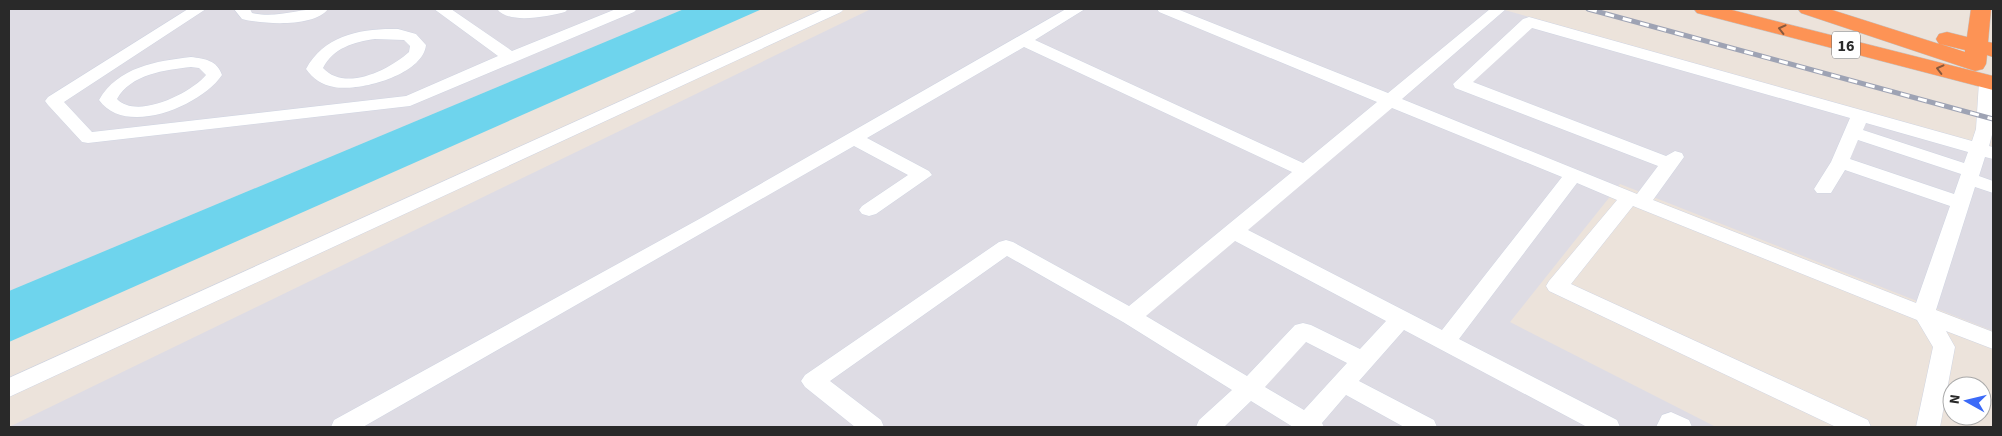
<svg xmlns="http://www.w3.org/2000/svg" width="2002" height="436" font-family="'Source Sans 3',sans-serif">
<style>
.industrial{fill:#dedce4}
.water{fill:#6ed4ed}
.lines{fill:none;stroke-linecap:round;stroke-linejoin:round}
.minor-casing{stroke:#d0d5e2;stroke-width:1}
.highway-casing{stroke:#c3c3c3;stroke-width:1}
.minor{fill:#fff;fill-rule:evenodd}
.highway{fill:#fd9355;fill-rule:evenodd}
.rail-casing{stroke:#9ea3b4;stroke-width:5}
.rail{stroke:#fff;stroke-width:3;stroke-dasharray:9;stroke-linecap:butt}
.oneway{stroke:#88593d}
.labels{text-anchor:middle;stroke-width:4;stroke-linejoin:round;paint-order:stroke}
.shield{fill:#fff;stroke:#696969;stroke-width:1}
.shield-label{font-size:16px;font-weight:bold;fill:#292929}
</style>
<rect width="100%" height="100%" fill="#ece3db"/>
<path class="industrial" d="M 9,9 L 684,9 L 9,291 Z
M 871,9 L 1501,9 L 1993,147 L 1993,331 L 1620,184 L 1510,322 L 1716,427 L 9,427 Z"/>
<path class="water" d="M 684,9 L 762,9 L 9,342 L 9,291 Z"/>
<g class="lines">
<g class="minor-casing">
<path id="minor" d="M 188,9 L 206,9 L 64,102 L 92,132 L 406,96 L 498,56 L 434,9 L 451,9 L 512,51 L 616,9 L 637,9 L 634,12 L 410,106 L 88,143 L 82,142 L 48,105 L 45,101 L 48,97 Z
M 234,9 L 250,9 L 252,13 C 279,19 302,7 328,9 C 314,28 261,24 242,19 Z
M 497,9 L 568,9 L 565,12 C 549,16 509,25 497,9 Z
M 824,9 L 844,9 L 841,12 L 9,397 L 9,378 Z
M 1066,9 L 1085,9 L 1035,40 L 1303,163 L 1377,102 L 1159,12 L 1157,9 L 1177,9 L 1388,93 L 1490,9 L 1506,9 L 1402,99 L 1637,194 L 1658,166 L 1455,88 L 1453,84 L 1523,19 L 1529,17 L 1972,141 L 1976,129 L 1979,82 L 1981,78 L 1993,78 L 1993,131 L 1989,146 L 1993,147 L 1993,159 L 1985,157 L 1979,176 L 1993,181 L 1993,193 L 1975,187 L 1936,310 L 1993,332 L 1993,349 L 1946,331 L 1955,347 L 1940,427 L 1916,427 L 1933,347 L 1917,320 L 1633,206 L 1571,284 L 1868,420 L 1871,427 L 1836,427 L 1549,291 L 1546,286 L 1549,281 L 1617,200 L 1577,183 L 1459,339 L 1617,420 L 1620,427 L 1587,427 L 1404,330 L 1359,381 L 1434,420 L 1437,427 L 1404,427 L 1346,395 L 1322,423 L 1324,427 L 1293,427 L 1251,401 L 1224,427 L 1196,427 L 1199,420 L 1232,390 L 1123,322 L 1007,256 L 830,381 L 881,420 L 884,427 L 855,427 L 805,387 L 801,381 L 805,375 L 999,242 L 1006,240 L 1013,242 L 1129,306 L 1292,172 L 1024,47 L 867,138 L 929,171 L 932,175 L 876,214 L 869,216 L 862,214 L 859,210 L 862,206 L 908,175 L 854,146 L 363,427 L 331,427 L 334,420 L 701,218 ZM 1532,28 L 1850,118 L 1831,162 L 1814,189 L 1817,193 L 1831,193 L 1845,170 L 1950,206 L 1916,303 L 1653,200 L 1684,157 L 1682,153 L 1675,151 L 1666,156 L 1473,82 ZM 1392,108 L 1562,177 L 1442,330 L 1248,230 ZM 1866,123 L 1968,152 L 1964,163 L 1863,130 ZM 1858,140 L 1961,174 L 1954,194 L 1850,159 ZM 1235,241 L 1386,321 L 1360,349 L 1311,325 L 1303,323 L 1295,325 L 1247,376 L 1146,316 ZM 1306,342 L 1347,363 L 1304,410 L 1265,387 Z
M 398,29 L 416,34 L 426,45 C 423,75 359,92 334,87 C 322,85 313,79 306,69 C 324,35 362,28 398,29 ZM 375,39 L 404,40 L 410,46 L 409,52 C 389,70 345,92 323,68 C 333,48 354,42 375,39 Z
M 191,57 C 205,59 217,60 222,75 C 202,105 126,138 99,100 C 118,67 156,61 191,57 ZM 191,67 L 199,68 L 206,75 C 191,93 137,120 117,99 C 131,74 165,70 191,67 Z
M 1671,412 L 1689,420 L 1692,427 L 1656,427 L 1662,415 Z"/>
</g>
<g class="highway-casing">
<path id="highway" d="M 1694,9 L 1728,9 L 1993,76 L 1993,90 L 1697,13 Z
M 1798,9 L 1829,9 L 1939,44 L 1936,39 L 1939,34 L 1947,32 L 1967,37 L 1971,9 L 1991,9 L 1988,42 L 1993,43 L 1993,57 L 1987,55 L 1986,64 L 1983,69 L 1975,71 L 1801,13 ZM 1940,44 L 1965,50 L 1965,52 Z"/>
</g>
<use href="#minor" class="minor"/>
<use href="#highway" class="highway"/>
<g class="rail-casing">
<path id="rail" d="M 1588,9 L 1993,119"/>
</g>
<use href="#rail" class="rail"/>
</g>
<defs><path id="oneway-chevron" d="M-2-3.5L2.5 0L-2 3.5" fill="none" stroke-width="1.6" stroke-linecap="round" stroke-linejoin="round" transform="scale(1.25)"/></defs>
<g class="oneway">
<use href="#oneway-chevron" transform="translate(1782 29) rotate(-166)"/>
<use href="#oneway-chevron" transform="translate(1940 69) rotate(-166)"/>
</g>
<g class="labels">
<rect class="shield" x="1832" y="31.5" width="28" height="27" rx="4"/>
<g class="shield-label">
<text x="1846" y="51">16</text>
</g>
</g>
<rect width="2002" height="436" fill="none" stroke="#292929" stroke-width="20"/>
<g transform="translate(1967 401) rotate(278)"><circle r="24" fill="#ffffff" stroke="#a9a9a9"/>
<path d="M0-4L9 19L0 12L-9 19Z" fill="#3b6af8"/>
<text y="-8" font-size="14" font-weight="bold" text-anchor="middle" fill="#292929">N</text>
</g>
</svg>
